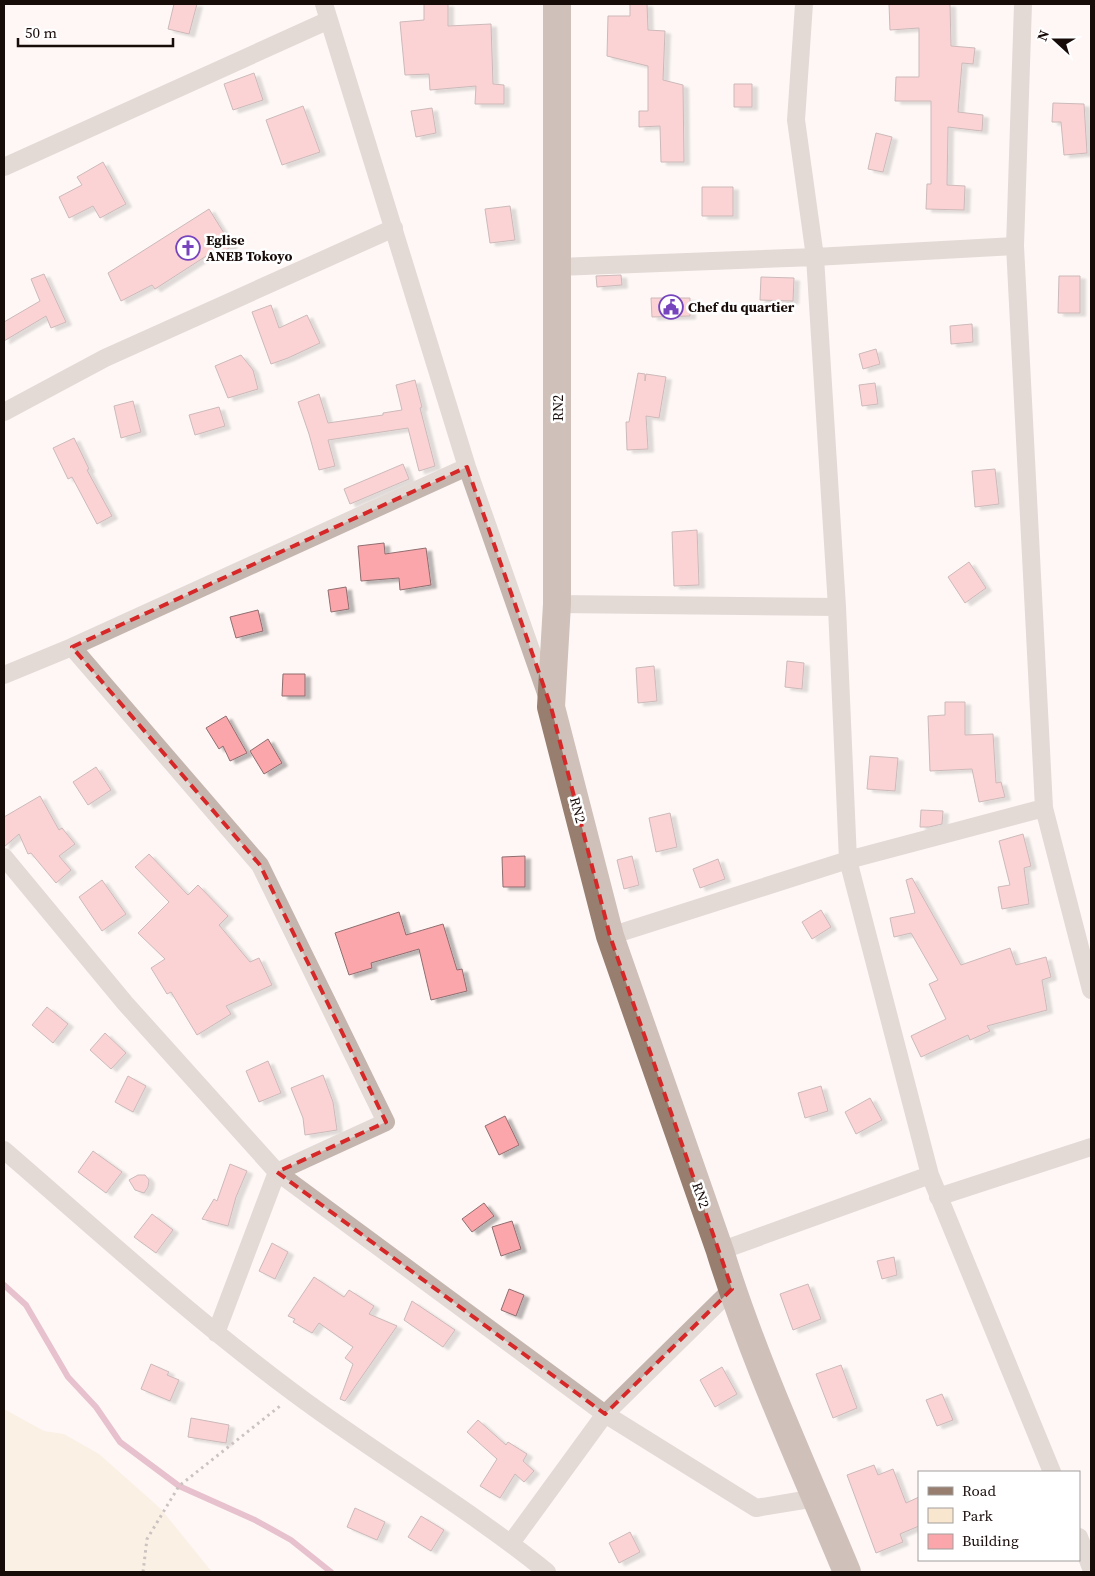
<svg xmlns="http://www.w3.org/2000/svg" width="1095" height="1576" font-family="'Source Serif 4',serif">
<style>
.green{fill:#f9e6ce}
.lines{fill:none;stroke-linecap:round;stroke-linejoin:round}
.stream{stroke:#cc7f9c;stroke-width:6}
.building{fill:#faa6ab;stroke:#906d6f;filter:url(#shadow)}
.path{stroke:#8c8380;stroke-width:3;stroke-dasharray:2.5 4;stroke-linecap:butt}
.minor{stroke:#c4b6ae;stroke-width:18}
.primary{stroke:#977e6f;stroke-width:28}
.marked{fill:none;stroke:#d62828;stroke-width:4;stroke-dasharray:10 6;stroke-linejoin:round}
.labels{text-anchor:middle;stroke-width:5;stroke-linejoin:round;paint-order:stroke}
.poi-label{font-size:14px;font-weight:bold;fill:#180c09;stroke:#fff;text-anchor:start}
.street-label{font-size:14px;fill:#180c09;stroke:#fff}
</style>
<defs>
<filter id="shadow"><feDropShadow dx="5.5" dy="3" stdDeviation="1" flood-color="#0004"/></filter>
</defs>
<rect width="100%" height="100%" fill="#fef7f5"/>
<path class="green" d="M 4,1409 L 44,1431 L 64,1434 L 99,1454 L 161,1509 L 212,1572 L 4,1572 Z"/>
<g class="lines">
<path class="stream" d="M 4,1285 L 26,1305 L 68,1377 L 96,1407 L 120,1442 L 179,1486 L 255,1520 L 291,1540 L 331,1572"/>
</g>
<path class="building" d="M 174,4 L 197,4 L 189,34 L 168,29 Z
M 424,4 L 448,4 L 448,26 L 491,24 L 493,84 L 504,85 L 504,104 L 475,104 L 476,86 L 430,90 L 429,74 L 405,75 L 400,22 L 424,20 Z
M 630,4 L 647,4 L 648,30 L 665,31 L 663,80 L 683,85 L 684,162 L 661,162 L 660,126 L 639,127 L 639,111 L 648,111 L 648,66 L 607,56 L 608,16 L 630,16 Z
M 889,4 L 950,4 L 951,46 L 975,48 L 973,64 L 962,63 L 958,112 L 983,115 L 982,131 L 948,127 L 947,185 L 965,186 L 964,210 L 926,209 L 927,184 L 931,184 L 931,101 L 895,101 L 896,77 L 919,77 L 919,28 L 890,30 Z
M 254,73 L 263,100 L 233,110 L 224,84 Z
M 734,84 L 752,84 L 752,107 L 734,107 Z
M 1053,103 L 1084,104 L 1087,153 L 1064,155 L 1061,122 L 1052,122 Z
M 303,106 L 320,152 L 282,165 L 266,120 Z
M 432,108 L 436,133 L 416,137 L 411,111 Z
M 876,133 L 892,137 L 883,172 L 868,169 Z
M 103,162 L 126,204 L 100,218 L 93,206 L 69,218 L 59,197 L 82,185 L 77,177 Z
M 702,187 L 733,187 L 733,216 L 702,216 Z
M 510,206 L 515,240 L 490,243 L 485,209 Z
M 209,209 L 232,246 L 217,256 L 214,251 L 155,289 L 152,285 L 121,301 L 108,273 Z
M 44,274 L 66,322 L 51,328 L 46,316 L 4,341 L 4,322 L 40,301 L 31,279 Z
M 621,275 L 622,285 L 597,287 L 596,276 Z
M 1059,276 L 1080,276 L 1080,313 L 1058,313 Z
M 761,277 L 794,278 L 793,301 L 760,300 Z
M 651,298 L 690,298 L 690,316 L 652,317 Z
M 271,305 L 279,328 L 307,315 L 320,343 L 288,358 L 271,364 L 252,312 Z
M 972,324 L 973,342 L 951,344 L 950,326 Z
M 876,349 L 880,364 L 863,369 L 859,354 Z
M 241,355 L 253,370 L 258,389 L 228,398 L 215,366 Z
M 638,373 L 645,374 L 645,381 L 646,374 L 666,377 L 659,418 L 646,416 L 648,449 L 627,450 L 626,422 L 629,422 Z
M 415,380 L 422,407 L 420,408 L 435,466 L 419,471 L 408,428 L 328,440 L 335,466 L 319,470 L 309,434 L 298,402 L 319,394 L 328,423 L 383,415 L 383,413 L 402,410 L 396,385 Z
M 875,383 L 878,404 L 862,406 L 859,385 Z
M 133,401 L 141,432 L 121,438 L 114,406 Z
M 219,407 L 225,426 L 195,435 L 189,415 Z
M 74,438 L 89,469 L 87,470 L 112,516 L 97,524 L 72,477 L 68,479 L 53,448 Z
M 403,464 L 409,479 L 350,504 L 344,489 Z
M 995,469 L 999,504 L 975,507 L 972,471 Z
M 697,530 L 699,585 L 674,586 L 672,532 Z
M 384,543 L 385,554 L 426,548 L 431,585 L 400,590 L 399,578 L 361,581 L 358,546 Z
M 969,562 L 986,588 L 965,603 L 948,577 Z
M 346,587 L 349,609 L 331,612 L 328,590 Z
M 258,610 L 263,631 L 236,638 L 230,617 Z
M 787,661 L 804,663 L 802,689 L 785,687 Z
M 654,666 L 657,701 L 638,703 L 636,668 Z
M 283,674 L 305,674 L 305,696 L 282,696 Z
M 945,702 L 965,702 L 965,735 L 993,734 L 996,783 L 1001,782 L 1005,797 L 979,802 L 972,769 L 930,771 L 928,716 L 945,715 Z
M 226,716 L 247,753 L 230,761 L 223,746 L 219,749 L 206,728 Z
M 268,739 L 282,763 L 264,774 L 250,751 Z
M 870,756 L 898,758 L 895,791 L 867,789 Z
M 96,767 L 111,790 L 88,805 L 73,782 Z
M 40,796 L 59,830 L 62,828 L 75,844 L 59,856 L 71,870 L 56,883 L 31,853 L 28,854 L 19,834 L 4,847 L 4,817 Z
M 921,810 L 943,811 L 942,824 L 929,827 L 920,827 Z
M 670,813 L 677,847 L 656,852 L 649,818 Z
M 1023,834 L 1031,866 L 1024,868 L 1029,904 L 1002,909 L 998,887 L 1010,885 L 999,841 Z
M 149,854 L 188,895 L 198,885 L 228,916 L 219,925 L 250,962 L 259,958 L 272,985 L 226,1006 L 231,1014 L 197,1035 L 171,992 L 167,994 L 151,968 L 165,959 L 138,933 L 169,902 L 135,867 Z
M 525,856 L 525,887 L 503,887 L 502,857 Z
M 632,856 L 639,885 L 624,889 L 617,860 Z
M 718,859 L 725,879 L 700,888 L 693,869 Z
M 912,878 L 961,965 L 1010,948 L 1016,965 L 1046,957 L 1051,977 L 1042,980 L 1047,1010 L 987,1026 L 990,1031 L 970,1040 L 968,1035 L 921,1057 L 911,1036 L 946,1019 L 929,984 L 938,980 L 911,933 L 894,937 L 890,918 L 915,913 L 906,880 Z
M 102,880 L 126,914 L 102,931 L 79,897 Z
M 821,910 L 831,927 L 812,939 L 802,922 Z
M 399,912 L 406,935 L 443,924 L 457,970 L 462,969 L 467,991 L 431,1000 L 419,949 L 371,963 L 372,968 L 349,975 L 335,933 Z
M 47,1007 L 68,1024 L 53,1043 L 32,1025 Z
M 105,1033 L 126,1053 L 111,1069 L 90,1050 Z
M 268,1061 L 281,1093 L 259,1102 L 246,1071 Z
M 323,1075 L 333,1102 L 337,1130 L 305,1135 L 303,1118 L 291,1088 Z
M 128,1076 L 146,1086 L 133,1112 L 115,1102 Z
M 821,1086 L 828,1111 L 805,1118 L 798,1093 Z
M 870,1098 L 882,1120 L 856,1134 L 845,1112 Z
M 505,1116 L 519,1145 L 499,1155 L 485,1126 Z
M 93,1151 L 122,1172 L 106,1193 L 78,1172 Z
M 230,1164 L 247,1171 L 236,1197 L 228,1226 L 202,1219 L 214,1199 L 217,1201 Z
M 138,1175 L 145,1175 L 149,1180 L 148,1187 L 144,1193 L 135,1190 L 129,1180 Z
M 484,1203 L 494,1216 L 472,1232 L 462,1219 Z
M 152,1214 L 173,1230 L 156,1253 L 134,1237 Z
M 512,1221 L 521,1249 L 501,1256 L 492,1227 Z
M 272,1243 L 288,1252 L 275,1279 L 259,1271 Z
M 894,1257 L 897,1275 L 882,1279 L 877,1261 Z
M 314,1277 L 344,1297 L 349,1290 L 374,1306 L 369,1314 L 397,1326 L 345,1401 L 340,1399 L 353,1364 L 345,1358 L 353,1347 L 319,1323 L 312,1333 L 293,1322 L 295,1319 L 288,1316 Z
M 808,1284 L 821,1319 L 793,1330 L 780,1294 Z
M 509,1289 L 524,1295 L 516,1316 L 501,1310 Z
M 412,1301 L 455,1330 L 443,1347 L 404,1320 Z
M 151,1364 L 169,1372 L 167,1375 L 179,1380 L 170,1401 L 141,1389 Z
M 841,1365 L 857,1408 L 833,1418 L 816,1374 Z
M 722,1367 L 737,1394 L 715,1407 L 700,1380 Z
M 942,1394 L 953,1420 L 937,1426 L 926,1400 Z
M 191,1418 L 229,1425 L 226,1443 L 188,1437 Z
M 478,1420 L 506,1445 L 508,1442 L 527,1454 L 523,1461 L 534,1471 L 524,1482 L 515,1474 L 500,1498 L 480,1486 L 497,1459 L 467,1432 Z
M 874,1465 L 878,1475 L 893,1469 L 906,1503 L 919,1497 L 919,1526 L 900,1534 L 903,1542 L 876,1553 L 847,1475 Z
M 355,1508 L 385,1522 L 377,1540 L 347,1527 Z
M 421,1516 L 444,1530 L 431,1551 L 408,1537 Z
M 630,1532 L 640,1552 L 619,1563 L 609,1543 Z"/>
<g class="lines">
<path class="path" d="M 143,1572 L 147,1539 L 179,1486 L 280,1406"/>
<path class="minor" d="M 324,4 L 467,467 L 547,696
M 1023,4 L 1015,246 L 1044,808 L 1091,990
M 4,167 L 329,20
M 558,267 L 815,257 L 1015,246
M 4,412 L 105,358 L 394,228
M 557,604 L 837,607
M 72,647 L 260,865 L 386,1122 L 277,1172 L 216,1333
M 4,675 L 72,647 L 467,467
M 1044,808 L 848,860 L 930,1175 L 1052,1472
M 4,857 L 125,1003 L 277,1172 L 605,1414 L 756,1508 L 816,1498
M 610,936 L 848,860 L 837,607 L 815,257 L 796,120 L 804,4
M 4,1150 C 99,1232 193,1318 294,1393 C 377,1455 467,1507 547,1572
M 938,1197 L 1091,1147
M 720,1251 L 930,1175
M 1079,1537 L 1091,1568
M 511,1543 L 605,1414 L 732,1289"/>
<path class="primary" d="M 557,4 L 557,604 L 551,707 L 610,936 L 720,1251 C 754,1361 803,1466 847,1572"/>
</g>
<path d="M0 0H1095V1576H0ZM 467,467 L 551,707 L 610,936 L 732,1289 L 605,1414 L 277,1172 L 386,1122 L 260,865 L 72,647 Z" fill="#fef7f5" fill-opacity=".55" fill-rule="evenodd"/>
<path class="marked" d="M 467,467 L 551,707 L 610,936 L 732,1289 L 605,1414 L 277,1172 L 386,1122 L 260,865 L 72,647 Z"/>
<defs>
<g id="church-ring" transform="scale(1.25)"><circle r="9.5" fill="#fff" stroke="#7645bd" stroke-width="1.5"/><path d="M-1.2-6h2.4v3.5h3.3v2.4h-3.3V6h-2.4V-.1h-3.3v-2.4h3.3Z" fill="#7645bd"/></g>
<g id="civic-ring" transform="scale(1.25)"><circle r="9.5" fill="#fff" stroke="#7645bd" stroke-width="1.5"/><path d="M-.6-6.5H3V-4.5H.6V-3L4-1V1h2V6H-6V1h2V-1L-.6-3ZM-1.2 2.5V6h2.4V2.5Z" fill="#7645bd"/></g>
</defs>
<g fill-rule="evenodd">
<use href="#church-ring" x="188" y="248"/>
<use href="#civic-ring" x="671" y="307"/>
</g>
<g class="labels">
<g class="poi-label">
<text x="206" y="245">Eglise<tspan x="206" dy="16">ANEB Tokoyo</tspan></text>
<text x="688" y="312">Chef du quartier</text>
</g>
<g class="street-label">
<text transform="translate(558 408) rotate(-90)" y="5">RN2</text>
<text transform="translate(578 810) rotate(75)" y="5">RN2</text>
<text transform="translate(701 1195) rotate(71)" y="5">RN2</text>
</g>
</g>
<rect width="1095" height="1576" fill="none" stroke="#180c09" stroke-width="10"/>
<rect x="918" y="1471" width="162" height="90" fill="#ffffff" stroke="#a39e9d"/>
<rect x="928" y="1487" width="25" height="8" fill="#977e6f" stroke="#a39e9d"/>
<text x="962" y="1496" font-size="15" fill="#180c09">Road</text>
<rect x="928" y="1508" width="25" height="15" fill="#f9e6ce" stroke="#a39e9d"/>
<text x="962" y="1521" font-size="15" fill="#180c09">Park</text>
<rect x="928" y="1534" width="25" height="15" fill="#faa6ab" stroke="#a39e9d"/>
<text x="962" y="1546" font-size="15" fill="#180c09">Building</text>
<g transform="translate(1055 40) rotate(291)" stroke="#ffffff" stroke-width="4" paint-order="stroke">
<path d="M0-4L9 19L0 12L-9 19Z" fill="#180c09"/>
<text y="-8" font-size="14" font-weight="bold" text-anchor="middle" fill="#180c09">N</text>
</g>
<path d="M18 38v8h155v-8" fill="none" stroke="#180c09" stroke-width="2.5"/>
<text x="25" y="38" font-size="15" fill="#180c09" stroke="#ffffff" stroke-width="4" paint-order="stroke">50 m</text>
</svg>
